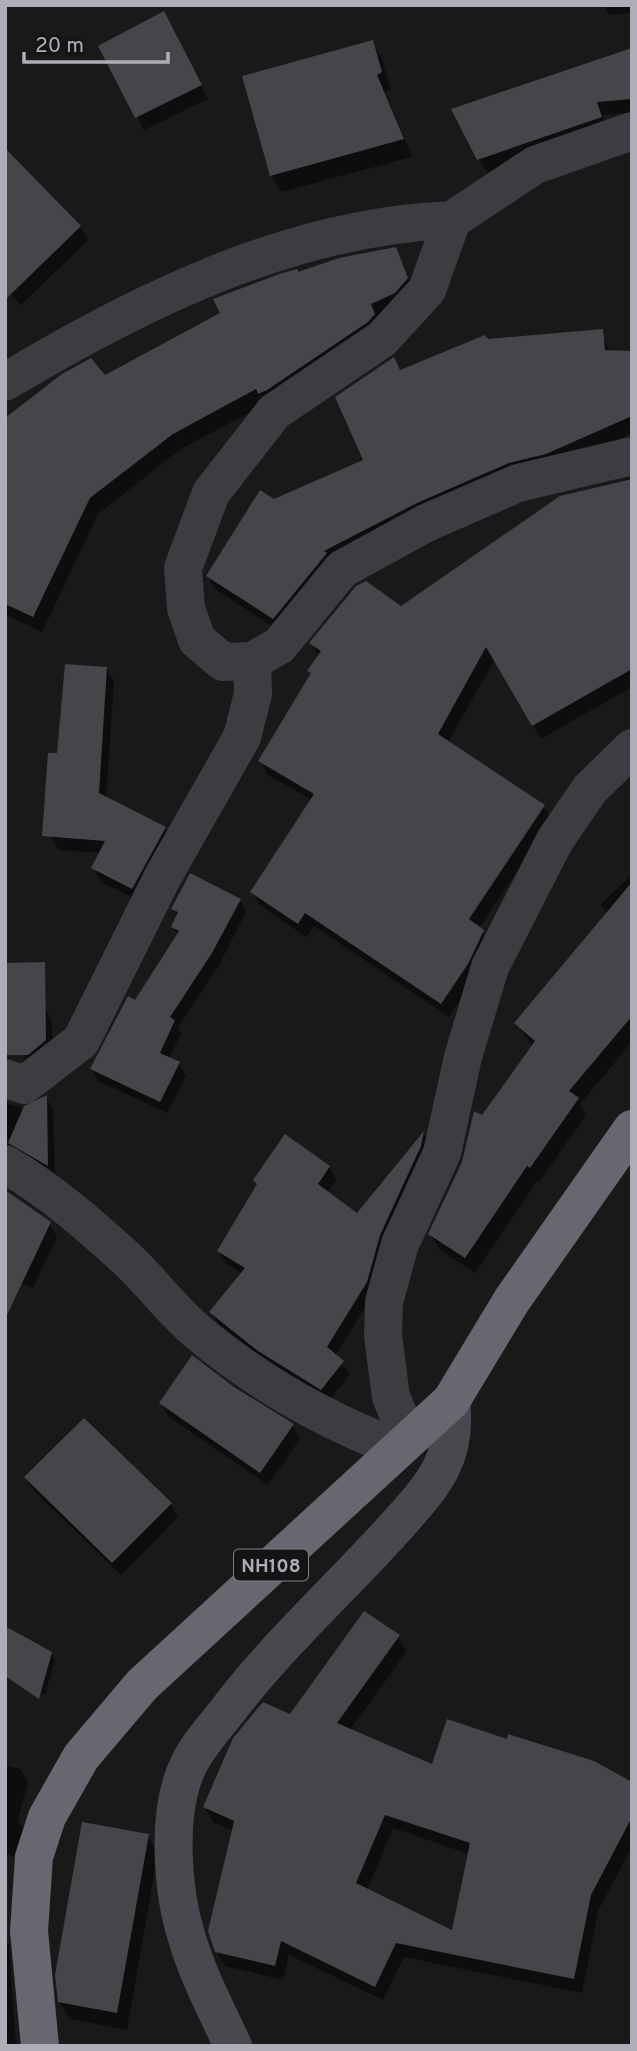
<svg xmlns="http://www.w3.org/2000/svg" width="637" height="2051" font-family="Overpass,sans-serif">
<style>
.shadow{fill:#0007;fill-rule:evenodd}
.building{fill:#46464a;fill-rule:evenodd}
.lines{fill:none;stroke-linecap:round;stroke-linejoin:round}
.street{stroke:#3c3c41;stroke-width:38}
.secondary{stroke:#48494e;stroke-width:38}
.highway{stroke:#67686f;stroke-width:38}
.labels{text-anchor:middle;stroke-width:6;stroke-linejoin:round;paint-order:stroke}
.shield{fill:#141415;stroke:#7f8087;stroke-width:2}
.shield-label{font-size:19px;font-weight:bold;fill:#adaeb8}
</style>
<rect width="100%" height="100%" fill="#19191a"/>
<path class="shadow" d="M 604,5 L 632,5 L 632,13 L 609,15 Z
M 171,27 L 208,99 L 144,130 L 100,46 Z
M 372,42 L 382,59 L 391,90 L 385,92 L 412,157 L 281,192 L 271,175 Z
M 632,50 L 632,113 L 603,115 L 608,130 L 487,172 L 479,159 Z
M 19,165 L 80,227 L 88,240 L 21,305 L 11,295 L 5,300 Z
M 395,249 L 416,295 L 266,404 L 181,449 L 98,514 L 42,632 L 5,614 L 5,421 Z
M 599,331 L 632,392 L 632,433 L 554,467 L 518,476 L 281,632 L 215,589 L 208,576 L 274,501 L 365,461 L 401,371 L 487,341 Z
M 632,478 L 632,687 L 541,739 L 495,659 L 448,742 L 544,807 L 552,820 L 479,928 L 491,945 L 475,978 L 449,1017 L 314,926 L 306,937 L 260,905 L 252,892 L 312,800 L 268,775 L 261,762 L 312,675 L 309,671 L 319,657 L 312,644 L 401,608 L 561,497 Z
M 106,669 L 114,682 L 106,799 L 165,828 L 172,842 L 140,901 L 101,882 L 93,868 L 101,853 L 59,850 L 51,837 Z
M 632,874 L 632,1042 L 580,1104 L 586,1115 L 539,1182 L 537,1181 L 475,1273 L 440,1250 L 430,1234 L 483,1118 L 533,1046 L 516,1023 L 607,914 L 601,904 Z
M 240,900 L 246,912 L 219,965 L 178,1027 L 181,1033 L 169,1059 L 179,1064 L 186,1076 L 167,1113 L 98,1081 L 92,1069 L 178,936 L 173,927 L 178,917 L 173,909 Z
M 46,1010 L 52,1022 L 53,1054 L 30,1072 L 23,1060 Z
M 46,1097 L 53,1110 L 55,1177 L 5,1157 L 5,1144 L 15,1142 L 14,1139 L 5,1141 L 5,1103 L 27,1109 Z
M 424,1134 L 430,1145 L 373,1295 L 335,1356 L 350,1374 L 329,1401 L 267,1363 L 219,1325 L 211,1312 L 243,1274 L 227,1264 L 219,1252 L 258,1186 L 255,1181 L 329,1167 L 336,1180 L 327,1193 L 357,1215 Z
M 49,1223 L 57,1237 L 33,1288 L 5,1275 Z
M 233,1389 L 293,1426 L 300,1439 L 268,1485 L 168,1416 L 161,1403 Z
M 26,1478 L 170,1504 L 178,1517 L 121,1575 L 34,1491 Z
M 398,1637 L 407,1651 L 350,1730 L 433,1766 L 632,1784 L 632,1847 L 598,1911 L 582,1993 L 404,1957 L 383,2000 L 289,1955 L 283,1980 L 225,1966 L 216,1951 L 234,1831 L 213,1822 L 205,1807 L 291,1716 ZM 393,1828 L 469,1854 L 453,1933 L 367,1890 Z
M 50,1653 L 55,1660 L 45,1695 L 5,1673 Z
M 5,1765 L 20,1769 L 28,1782 L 18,1820 L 29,1835 L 22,1858 L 5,1854 Z
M 148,1836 L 158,1853 L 127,2030 L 70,2019 L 59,2002 Z
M 5,1939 L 9,1944 L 16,2046 L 5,2046 Z"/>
<path class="building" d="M 164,11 L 202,85 L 135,118 L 98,46 Z
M 373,40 L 382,72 L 377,75 L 404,139 L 270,176 L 242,76 Z
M 632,48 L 632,99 L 597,102 L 602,117 L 477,160 L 451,109 Z
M 5,148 L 81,226 L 5,300 Z
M 396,247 L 408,278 L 395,293 L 371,304 L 375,314 L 368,322 L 267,390 L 258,394 L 256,389 L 173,434 L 90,498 L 33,617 L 5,604 L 5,418 L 62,374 L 91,358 L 105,375 L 220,313 L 213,299 L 282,273 L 298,269 L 298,272 L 339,258 Z
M 603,329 L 605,350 L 632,351 L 632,416 L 546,454 L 509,463 L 417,503 L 324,551 L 327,553 L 273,619 L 206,576 L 260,490 L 274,499 L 363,460 L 335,397 L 394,357 L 400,370 L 485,335 L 488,339 Z
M 632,479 L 632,669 L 532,726 L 486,647 L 438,734 L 545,805 L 469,919 L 484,930 L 468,964 L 441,1004 L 305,913 L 298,924 L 250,892 L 314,794 L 258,761 L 311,673 L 307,671 L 321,651 L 309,643 L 356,586 L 366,581 L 401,606 L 560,496 Z
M 65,664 L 107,667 L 99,793 L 166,827 L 132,889 L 91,868 L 105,841 L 42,836 L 48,753 L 57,753 Z
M 190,873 L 241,899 L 212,953 L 170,1017 L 175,1020 L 160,1053 L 180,1062 L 160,1102 L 90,1069 L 128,996 L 135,1000 L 179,931 L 171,927 L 178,912 L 171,909 Z
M 632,882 L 632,1016 L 569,1091 L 579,1098 L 530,1168 L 527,1166 L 465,1258 L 428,1234 L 462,1162 L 474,1111 L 482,1115 L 535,1041 L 514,1023 Z
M 45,962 L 46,1040 L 28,1055 L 5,1055 L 5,963 Z
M 47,1095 L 48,1166 L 8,1143 L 24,1106 Z
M 424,1131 L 421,1146 L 380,1235 L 367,1282 L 327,1347 L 344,1361 L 321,1390 L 258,1351 L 209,1312 L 245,1268 L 217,1251 L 257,1184 L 253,1180 L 285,1134 L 330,1166 L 318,1184 L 357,1213 Z
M 5,1190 L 51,1222 L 5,1319 Z
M 192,1355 L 234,1387 L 294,1424 L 260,1473 L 159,1403 Z
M 84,1418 L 172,1503 L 112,1563 L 24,1477 Z
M 364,1611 L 400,1635 L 337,1723 L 432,1764 L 447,1719 L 507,1739 L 508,1734 L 594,1761 L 632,1782 L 632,1817 L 591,1895 L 574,1979 L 396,1943 L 375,1987 L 281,1941 L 275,1966 L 215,1952 L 208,1931 L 234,1821 L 203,1807 L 233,1738 L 263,1702 L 290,1714 ZM 385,1815 L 470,1843 L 452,1930 L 356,1883 Z
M 5,1626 L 52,1652 L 39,1699 L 5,1676 Z
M 82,1822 L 149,1834 L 117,2013 L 58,2002 L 55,1975 Z"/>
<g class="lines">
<path class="street" d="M 632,131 L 535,165 L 452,220 L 427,290 L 382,339 L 274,412 L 211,493 L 183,568 L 186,608 L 197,640 L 223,662 L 252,661 L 279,646 L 342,569 L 426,523 L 518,483 L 632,456
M 5,382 C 140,301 292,226 452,220
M 5,1078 L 24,1085 L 81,1041 L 162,878 L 242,737 L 253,694 L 252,661
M 5,1164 C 51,1191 91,1226 130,1262 C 154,1285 174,1313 200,1334 C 260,1384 324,1420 397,1448
M 408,1437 L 391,1397 L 383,1336 L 384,1302 L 400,1244 L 442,1153 L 463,1057 L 490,967 L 555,840 L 590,789 L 632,748"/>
<path class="secondary" d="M 233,2046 C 217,2011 198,1976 187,1938 C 172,1891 166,1812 188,1766 C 197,1746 215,1727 228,1710 C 280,1642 343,1586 400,1522 C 435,1483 458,1456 451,1401"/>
<path class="highway" d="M 40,2046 L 29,1931 L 34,1857 L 47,1817 L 81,1757 L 142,1685 L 451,1401 L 512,1300 L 632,1129"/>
</g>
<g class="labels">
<rect class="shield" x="234" y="1549.5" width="74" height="31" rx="5"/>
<g class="shield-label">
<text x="271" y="1572">NH108</text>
</g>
</g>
<rect width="637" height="2051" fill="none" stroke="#adaeb8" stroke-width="14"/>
<path d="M24 52v10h144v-10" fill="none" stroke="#adaeb8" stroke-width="3.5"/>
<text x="35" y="52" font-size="21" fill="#adaeb8" stroke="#141415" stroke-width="5" paint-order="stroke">20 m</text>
</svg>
